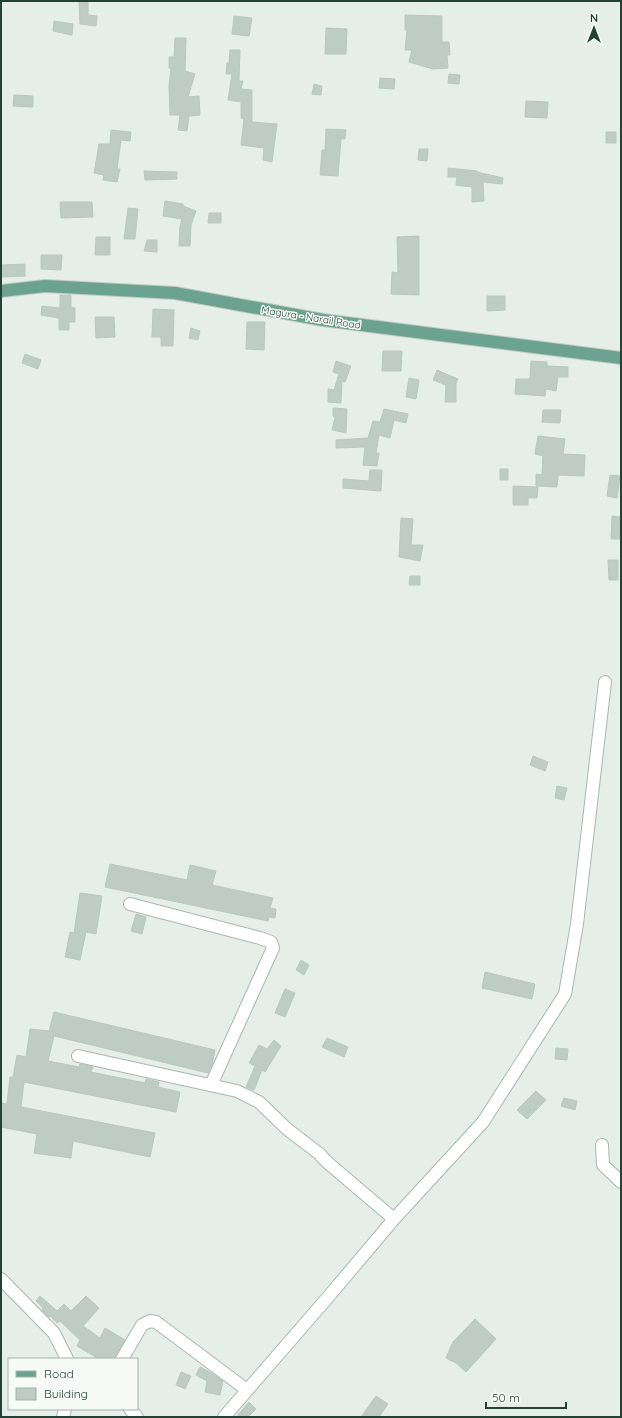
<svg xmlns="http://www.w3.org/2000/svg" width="622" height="1418" font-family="Quicksand,sans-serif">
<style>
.building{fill:#beccc5;stroke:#b8c8c0}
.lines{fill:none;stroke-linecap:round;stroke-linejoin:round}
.minor-casing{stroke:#a8b7b1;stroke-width:14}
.major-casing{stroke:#c2cac7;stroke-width:14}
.minor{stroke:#fff;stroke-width:12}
.major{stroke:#6ba390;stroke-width:12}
.labels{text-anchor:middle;stroke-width:3;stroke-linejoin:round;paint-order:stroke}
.street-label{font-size:10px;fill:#244137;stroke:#f6fbf8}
</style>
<rect width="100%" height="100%" fill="#e6eeea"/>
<path class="building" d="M 79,1 L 88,1 L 88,15 L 97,16 L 96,26 L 80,24 Z
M 405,15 L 442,16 L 442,42 L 449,42 L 450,55 L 447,55 L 448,68 L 433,69 L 409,62 L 412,50 L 405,50 L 407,30 L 405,30 Z
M 234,16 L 252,18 L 249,36 L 232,34 Z
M 54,21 L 73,24 L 72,35 L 53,31 Z
M 326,28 L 347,29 L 346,54 L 325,54 Z
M 175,38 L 186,38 L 185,71 L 195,74 L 188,97 L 199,96 L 200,115 L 189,116 L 187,131 L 178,130 L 180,115 L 170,115 L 169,86 L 171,68 L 169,68 L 169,57 L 174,57 Z
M 230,50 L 240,50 L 239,81 L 243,81 L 241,89 L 252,90 L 252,122 L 277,124 L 272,162 L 263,160 L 264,148 L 241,145 L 244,119 L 241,118 L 241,102 L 228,100 L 232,74 L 226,74 L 227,63 L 229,63 Z
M 449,74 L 460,75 L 459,84 L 448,83 Z
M 380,78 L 395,79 L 394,89 L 379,88 Z
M 314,84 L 322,86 L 321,95 L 312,94 Z
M 14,95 L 33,96 L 33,107 L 13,106 Z
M 526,101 L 548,102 L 547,118 L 525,117 Z
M 326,129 L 346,130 L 345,139 L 341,139 L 338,176 L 320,175 L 322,150 L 325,150 Z
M 111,130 L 131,132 L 130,141 L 121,140 L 117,169 L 120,169 L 117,182 L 103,180 L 104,175 L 94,173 L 99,144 L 110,144 Z
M 606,132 L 616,132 L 616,143 L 606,143 Z
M 419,149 L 428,149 L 427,161 L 418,160 Z
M 448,168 L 477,171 L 477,172 L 503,178 L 502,184 L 483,182 L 484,201 L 472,202 L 472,187 L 456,185 L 457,177 L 448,177 Z
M 144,171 L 177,172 L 177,179 L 145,180 Z
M 165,201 L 183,204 L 183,206 L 196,211 L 191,225 L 190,246 L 179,246 L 180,226 L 182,219 L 163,216 Z
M 60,202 L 92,202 L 93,217 L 61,218 Z
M 128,208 L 138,209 L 135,239 L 124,239 Z
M 209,213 L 221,213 L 221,223 L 208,223 Z
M 419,236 L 419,295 L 391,294 L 392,272 L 398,273 L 397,237 Z
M 96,237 L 110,237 L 110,255 L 95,255 Z
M 147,240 L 157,240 L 157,252 L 144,251 Z
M 41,255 L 62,255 L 61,270 L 41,269 Z
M 25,264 L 25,276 L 1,277 L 1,265 Z
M 60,295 L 71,295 L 71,307 L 75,308 L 75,322 L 69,322 L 69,330 L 59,330 L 59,318 L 41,315 L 42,306 L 60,308 Z
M 487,296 L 505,296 L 505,310 L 487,311 Z
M 153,309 L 174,310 L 173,346 L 161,346 L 161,337 L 152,337 Z
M 95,317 L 114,317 L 115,337 L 96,338 Z
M 247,322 L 265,322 L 264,350 L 246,349 Z
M 191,328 L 200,331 L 198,340 L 189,338 Z
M 383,351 L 402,351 L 401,371 L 382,371 Z
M 25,354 L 41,360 L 38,369 L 22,363 Z
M 336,361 L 351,366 L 345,382 L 342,381 L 341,403 L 328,402 L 328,389 L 334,390 L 339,374 L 333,372 Z
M 531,361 L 547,362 L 547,366 L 568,367 L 568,377 L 558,377 L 556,391 L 546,389 L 545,396 L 515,394 L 516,379 L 530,379 Z
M 437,370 L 458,379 L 456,383 L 456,402 L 445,402 L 446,385 L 433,380 Z
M 409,378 L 419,380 L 416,399 L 406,397 Z
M 333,408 L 347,409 L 346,433 L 332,430 L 335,417 L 333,416 Z
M 384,409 L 408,414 L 406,423 L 394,420 L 390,438 L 379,435 L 376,453 L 379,453 L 377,466 L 363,465 L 365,447 L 336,448 L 336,440 L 368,438 L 373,421 L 380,422 Z
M 543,410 L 561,410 L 560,423 L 542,422 Z
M 538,436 L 565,439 L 563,454 L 585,455 L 584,476 L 558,475 L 557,487 L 536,486 L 536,474 L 542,475 L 543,456 L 535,454 Z
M 500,469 L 508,469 L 508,480 L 500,480 Z
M 370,470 L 382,470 L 381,491 L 343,488 L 343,479 L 369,481 Z
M 610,475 L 620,476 L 617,498 L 607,496 Z
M 513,486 L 538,487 L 537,498 L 528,498 L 528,505 L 513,505 Z
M 612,516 L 621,517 L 621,539 L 611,539 Z
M 401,518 L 413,519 L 411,545 L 423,545 L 420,561 L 399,557 Z
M 608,560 L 618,560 L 618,580 L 609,580 Z
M 410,576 L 420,576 L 420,585 L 409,585 Z
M 533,756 L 548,762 L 545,771 L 530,765 Z
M 557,786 L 567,788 L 564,800 L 555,798 Z
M 110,864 L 187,880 L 190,865 L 216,871 L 212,885 L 273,898 L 270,908 L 276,909 L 275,918 L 269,917 L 268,921 L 105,887 Z
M 80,893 L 102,896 L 96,934 L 86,932 L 80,960 L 65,957 L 70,932 L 74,933 Z
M 136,914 L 146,917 L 142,934 L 131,931 Z
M 301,960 L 309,965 L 304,975 L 296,970 Z
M 485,972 L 535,984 L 532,999 L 482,988 Z
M 285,989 L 295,993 L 285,1017 L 275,1013 Z
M 54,1012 L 215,1050 L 212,1065 L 208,1073 L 54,1036 L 48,1061 L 79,1067 L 80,1064 L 93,1067 L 91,1072 L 145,1083 L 146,1079 L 159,1082 L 158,1087 L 180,1092 L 176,1112 L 24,1082 L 21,1107 L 155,1133 L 150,1157 L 73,1141 L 71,1158 L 34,1153 L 37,1134 L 1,1127 L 1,1103 L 7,1104 L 10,1077 L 13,1077 L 17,1055 L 26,1057 L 30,1029 L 49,1031 Z
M 327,1038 L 348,1047 L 344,1057 L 322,1047 Z
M 274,1040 L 281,1046 L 265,1072 L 262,1070 L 254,1090 L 246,1087 L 255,1066 L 249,1063 L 259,1045 L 267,1049 Z
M 556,1048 L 568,1049 L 567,1060 L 555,1059 Z
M 536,1091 L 546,1100 L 527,1119 L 517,1110 Z
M 564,1098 L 577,1101 L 575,1110 L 561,1106 Z
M 40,1296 L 57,1311 L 64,1304 L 71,1311 L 86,1296 L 99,1308 L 83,1326 L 100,1338 L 105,1328 L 125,1340 L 115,1359 L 99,1359 L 77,1346 L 80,1340 L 60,1321 L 57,1323 L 50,1316 L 49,1317 L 42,1310 L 43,1308 L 36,1301 Z
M 475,1319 L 496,1339 L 466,1372 L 456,1363 L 446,1358 L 453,1342 Z
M 200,1367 L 208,1371 L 223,1381 L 220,1395 L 205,1392 L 207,1381 L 196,1375 Z
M 181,1372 L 191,1376 L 185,1389 L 176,1385 Z
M 376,1396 L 388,1404 L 379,1417 L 361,1417 Z
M 249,1402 L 256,1409 L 248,1417 L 236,1417 Z"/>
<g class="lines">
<g class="minor-casing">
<path id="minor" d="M 130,904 L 260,938 L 271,942 L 273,948 L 211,1085
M 78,1056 L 237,1091 L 259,1102 L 287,1129 L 321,1155 L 321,1156 L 328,1163 L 394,1219
M 602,1145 L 603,1165 L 621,1182
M 1,1279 L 54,1333 L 67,1359
M 122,1359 L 142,1325 L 150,1321 L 156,1322 L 247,1390
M 130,1409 L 137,1417
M 63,1417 L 65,1409
M 224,1417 L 329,1296 L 394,1219 L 483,1122 L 565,994 L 577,924 L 605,682"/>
</g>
<g class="major-casing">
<path id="major" d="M 1,291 L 45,286 L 175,293 L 323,320 L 621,358"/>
</g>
<use href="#minor" class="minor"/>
<use href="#major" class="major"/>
</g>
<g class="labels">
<g class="street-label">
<text transform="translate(311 317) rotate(9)" y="4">Magura - Narail Road</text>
</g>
</g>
<rect width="622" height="1418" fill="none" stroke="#244137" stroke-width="4"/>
<rect x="8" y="1358" width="130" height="52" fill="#f6fbf8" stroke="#a2b1ab"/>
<rect x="16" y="1371" width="20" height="6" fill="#6ba390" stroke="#a2b1ab"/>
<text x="44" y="1378" font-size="12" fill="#244137">Road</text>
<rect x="16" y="1388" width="20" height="12" fill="#beccc5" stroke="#a2b1ab"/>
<text x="44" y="1398" font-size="12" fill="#244137">Building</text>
<g transform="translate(594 28)" stroke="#f6fbf8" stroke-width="3" paint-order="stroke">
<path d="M0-3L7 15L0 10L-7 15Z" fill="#244137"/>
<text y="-6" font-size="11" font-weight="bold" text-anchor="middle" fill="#244137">N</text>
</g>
<path d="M486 1402v6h80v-6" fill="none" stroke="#244137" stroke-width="2"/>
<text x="492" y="1402" font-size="12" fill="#244137" stroke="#f6fbf8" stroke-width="3" paint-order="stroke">50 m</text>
</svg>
